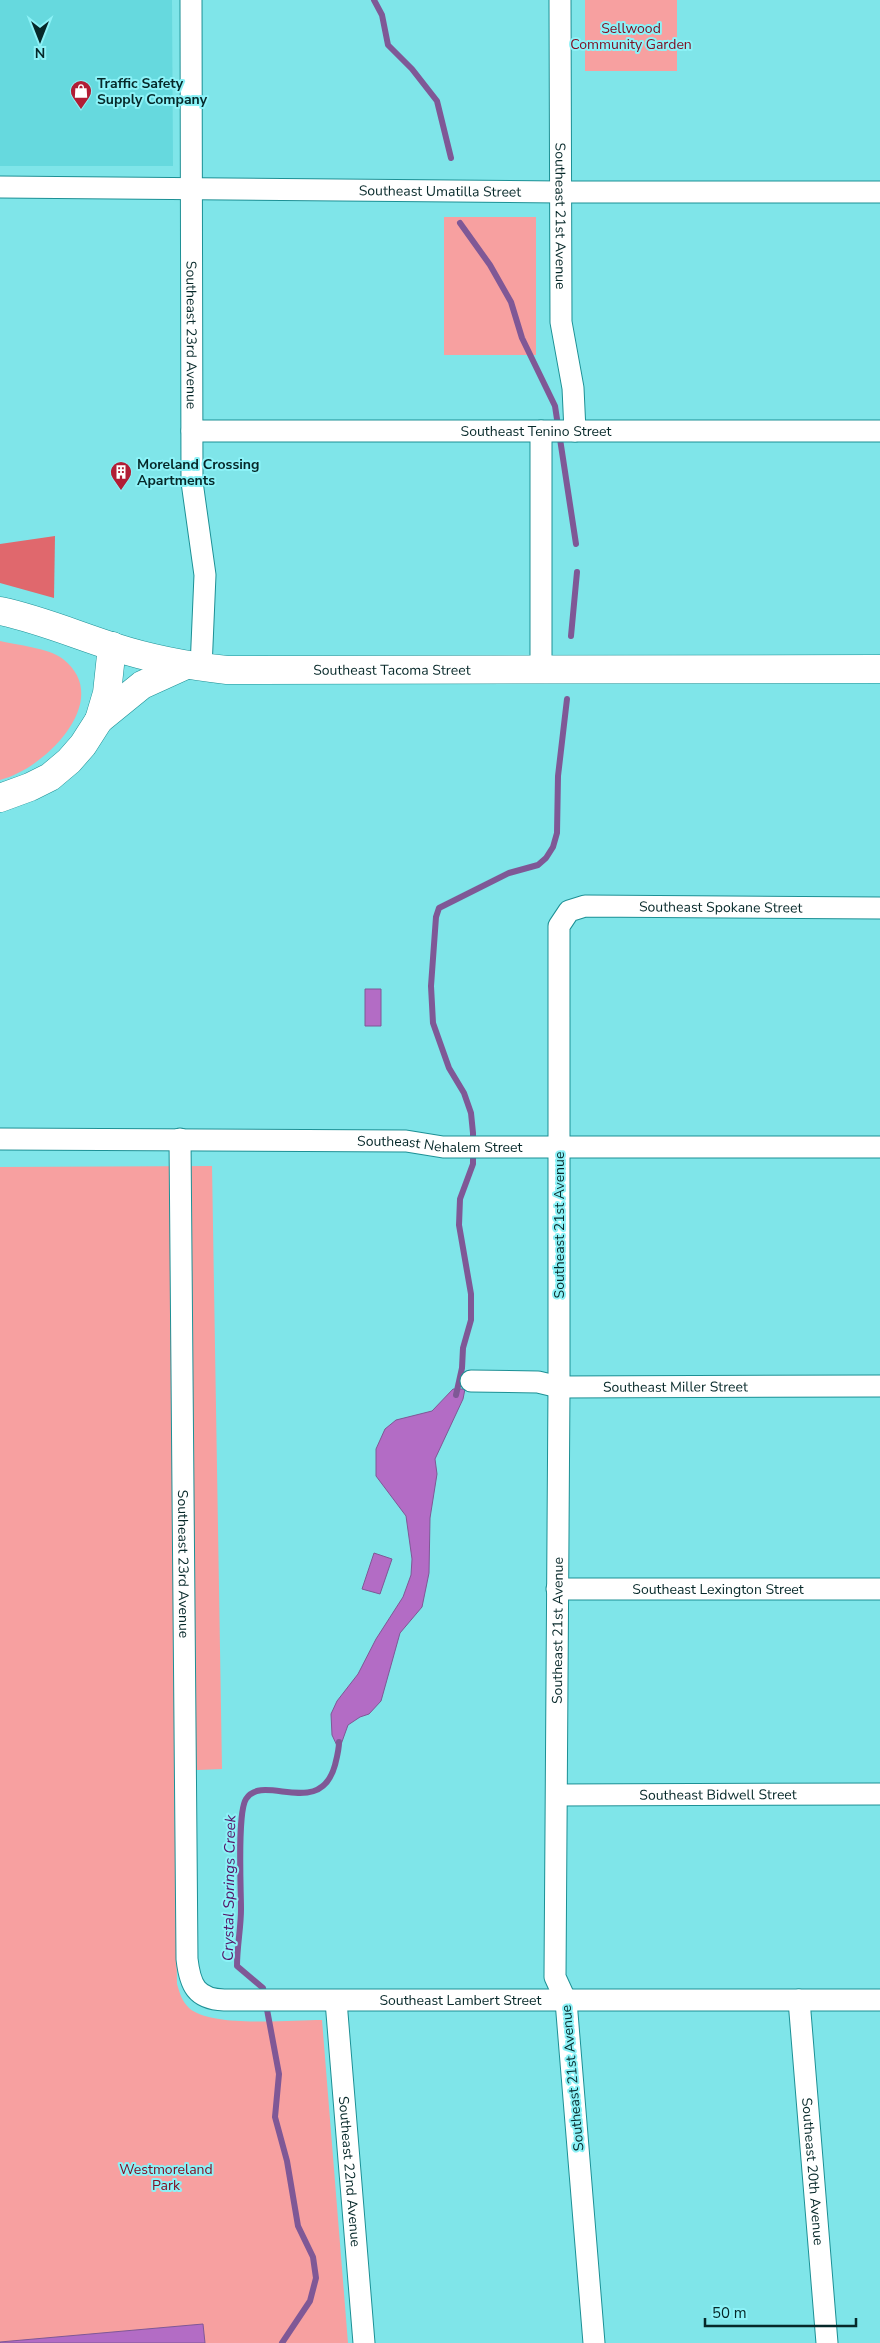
<svg xmlns="http://www.w3.org/2000/svg" width="880" height="2343" font-family="'Nunito Sans',sans-serif">
<style>
.built{fill:#66d9de}
.green{fill:#f7a0a0}
.forest{fill:#e0686d}
.water{fill:#b36cc5;stroke:#7f5896}
.lines{fill:none;stroke-linecap:round;stroke-linejoin:round}
.stream{stroke:#7f5896;stroke-width:6}
.street-casing{stroke:#1d9095;stroke-width:23}
.secondary-casing{stroke:#1d9095;stroke-width:29}
.primary-casing{stroke:#1d9095;stroke-width:29}
.street{stroke:#fff;stroke-width:21}
.secondary{stroke:#fff;stroke-width:28}
.primary{stroke:#fff;stroke-width:28}
.labels{text-anchor:middle;stroke-width:4;stroke-linejoin:round;paint-order:stroke}
.park-label{font-size:14px;fill:#801023;stroke:#8cf2f7}
.poi-label{font-size:14px;font-weight:bold;fill:#062829;stroke:#8cf2f7;text-anchor:start}
.street-label{font-size:14px;fill:#062829;stroke:#8cf2f7}
.water-label{font-size:15px;font-style:italic;fill:#561165;stroke:#8cf2f7}
</style>
<rect width="100%" height="100%" fill="#7fe5e9"/>
<path class="built" d="M 0,0 L 172,0 L 173,166 L 0,166 Z"/>
<path class="green" d="M 585,0 L 677,0 L 677,71 L 585,71 Z
M 444,217 L 536,217 L 536,355 L 444,355 Z
M 0,641 C 17,645 49,648 63,659 C 110,696 56,755 18,773 C 13,776 6,778 0,780 Z
M 212,1166 L 222,1769 L 174,1771 L 177,1984 C 180,1994 182,2001 189,2008 C 211,2028 291,2020 322,2020 L 348,2343 L 0,2343 L 0,1167 Z"/>
<path class="forest" d="M 55,536 L 54,598 L 0,583 L 0,544 Z"/>
<path class="water" d="M 365,989 L 381,989 L 381,1026 L 365,1026 Z
M 453,1389 L 465,1389 L 463,1399 L 435,1459 L 437,1474 L 430,1518 L 429,1573 L 422,1607 L 400,1633 L 381,1701 L 369,1714 L 360,1717 L 348,1725 L 339,1750 L 332,1735 L 331,1714 L 337,1701 L 358,1674 L 376,1639 L 403,1597 L 411,1575 L 412,1559 L 406,1516 L 376,1476 L 376,1449 L 385,1429 L 396,1420 L 432,1411 Z
M 374,1553 L 392,1559 L 380,1594 L 362,1589 Z
M 203,2324 L 205,2343 L 0,2343 L 0,2342 Z"/>
<g class="lines">
<path class="stream" d="M 374,0 L 382,15 L 388,45 L 412,69 L 437,101 L 451,158
M 460,223 L 490,265 L 511,302 L 522,338 L 555,406 L 576,544
M 571,636 L 577,572
M 456,1395 L 462,1368 L 463,1348 L 471,1320 L 471,1294 L 459,1225 L 460,1199 L 473,1164 L 473,1133 L 471,1113 L 464,1093 L 449,1068 L 433,1023 L 431,986 L 436,917 L 439,908 L 509,873 L 538,865 L 546,858 L 553,847 L 557,833 L 558,776 L 567,699
M 282,2343 L 310,2301 L 316,2278 L 313,2257 L 298,2226 L 287,2161 L 275,2117 L 279,2074 L 263,1988 L 237,1966 C 237,1946 241,1928 241,1909 C 241,1888 237,1813 246,1799 C 263,1772 320,1820 335,1765 C 337,1757 339,1750 339,1742"/>
<g class="street-casing">
<g id="street">
<path id="s1" d="M 191,0 L 192,482 L 205,575 L 201,668"/>
<path id="s2" d="M 560,0 L 561,322 L 573,388 L 575,431"/>
<path id="s3" d="M 0,187 L 560,192 L 880,192"/>
<path id="s4" d="M 192,431 L 880,431"/>
<path d="M 541,431 L 541,670"/>
<path id="s5" d="M 0,1139 L 406,1141 L 443,1147 L 880,1147"/>
<path id="s6" d="M 180,1139 L 187,1959 C 190,1985 196,1999 224,2000 L 880,2000"/>
<path id="s7" d="M 471,1381 L 538,1382 L 559,1387 L 880,1386"/>
<path id="s8" d="M 557,1589 L 880,1589"/>
<path id="s9" d="M 557,1795 L 880,1794"/>
<path id="s10" d="M 799,2000 L 827,2343"/>
<path id="s11" d="M 336,2001 L 364,2343"/>
<path id="s12" d="M 594,2343 L 566,2001 L 555,1977 L 559,1387 L 559,926 L 569,911 L 585,906 L 880,908"/>
</g>
</g>
<g class="secondary-casing">
<path id="secondary" d="M 99,720 L 107,693 L 112,646"/>
</g>
<g class="primary-casing">
<g id="primary">
<path id="s13" d="M 0,611 C 39,619 76,635 114,647 C 151,659 189,666 227,670 L 880,669"/>
<path d="M 0,798 L 30,787 L 50,777 L 69,761 L 83,745 L 99,720 L 142,685 L 186,665"/>
</g>
</g>
<use href="#street" class="street"/>
<use href="#secondary" class="secondary"/>
<use href="#primary" class="primary"/>
</g>
<defs>
<g id="shop-pin" transform="scale(1.125)"><path d="M0 17L-7.5 6A9.5 9.5 0 1 1 7.5 6Z" fill="#b11d35" stroke="#8cf2f7"/><path d="M-5-2.5h2.3a2.7 3.5 0 0 1 5.4 0H5L5.5 6h-11ZM-1.5-2.5h3a1.5 2.3 0 0 0-3 0Z" fill="#fff"/></g>
<g id="building-pin" transform="scale(1.125)"><path d="M0 17L-7.5 6A9.5 9.5 0 1 1 7.5 6Z" fill="#b11d35" stroke="#8cf2f7"/><path d="M-4-6H4V6H1V3H-1V6H-4ZM-2.5-4.3h1.7v1.8h-1.7ZM.8-4.3h1.7v1.8H.8ZM-2.5-1h1.7V.8h-1.7ZM.8-1h1.7V.8H.8Z" fill="#fff"/></g>
</defs>
<g fill-rule="evenodd">
<use href="#shop-pin" x="81" y="91"/>
<use href="#building-pin" x="121" y="472"/>
</g>
<g class="labels">
<g class="park-label">
<text x="631" y="33">Sellwood<tspan x="631" dy="16">Community Garden</tspan></text>
<text x="166" y="2174">Westmoreland<tspan x="166" dy="16">Park</tspan></text>
</g>
<g class="poi-label">
<text x="97" y="88">Traffic Safety<tspan x="97" dy="16">Supply Company</tspan></text>
<text x="137" y="469">Moreland Crossing<tspan x="137" dy="16">Apartments</tspan></text>
</g>
<g class="street-label">
<text dy="5" stroke="none"><textPath href="#s3" startOffset="440">Southeast Umatilla Street</textPath></text>
<text dy="5" stroke="none"><textPath href="#s2" startOffset="216">Southeast 21st Avenue</textPath></text>
<text dy="5" stroke="none"><textPath href="#s1" startOffset="335">Southeast 23rd Avenue</textPath></text>
<text dy="5" stroke="none"><textPath href="#s4" startOffset="344">Southeast Tenino Street</textPath></text>
<text dy="5" stroke="none"><textPath href="#s13" startOffset="400">Southeast Tacoma Street</textPath></text>
<text dy="5" stroke="none"><textPath href="#s12" startOffset="1591">Southeast Spokane Street</textPath></text>
<text dy="5" stroke="none"><textPath href="#s5" startOffset="440">Southeast Nehalem Street</textPath></text>
<text transform="translate(559 1225) rotate(-90)" y="5">Southeast 21st Avenue</text>
<text dy="5" stroke="none"><textPath href="#s7" startOffset="205">Southeast Miller Street</textPath></text>
<text dy="5" stroke="none"><textPath href="#s6" startOffset="425">Southeast 23rd Avenue</textPath></text>
<text dy="5" stroke="none"><textPath href="#s8" startOffset="161">Southeast Lexington Street</textPath></text>
<text dy="5" stroke="none"><textPath href="#s12" startOffset="716">Southeast 21st Avenue</textPath></text>
<text dy="5" stroke="none"><textPath href="#s9" startOffset="161">Southeast Bidwell Street</textPath></text>
<text dy="5" stroke="none"><textPath href="#s6" startOffset="1119">Southeast Lambert Street</textPath></text>
<text transform="translate(572 2078) rotate(-95)" y="5">Southeast 21st Avenue</text>
<text dy="5" stroke="none"><textPath href="#s11" startOffset="171">Southeast 22nd Avenue</textPath></text>
<text dy="5" stroke="none"><textPath href="#s10" startOffset="172">Southeast 20th Avenue</textPath></text>
</g>
<g class="water-label">
<text transform="translate(229 1888) rotate(-89)" y="5">Crystal Springs Creek</text>
</g>
</g>
<g transform="translate(40 40) rotate(180)" stroke="#8cf2f7" stroke-width="4" paint-order="stroke">
<path d="M0-4L9 19L0 12L-9 19Z" fill="#062829"/>
<text y="-8" font-size="14" font-weight="bold" text-anchor="middle" fill="#062829">N</text>
</g>
<path d="M705 2318v8h151v-8" fill="none" stroke="#062829" stroke-width="2.5"/>
<text x="712" y="2318" font-size="15" fill="#062829" stroke="#8cf2f7" stroke-width="4" paint-order="stroke">50 m</text>
</svg>
